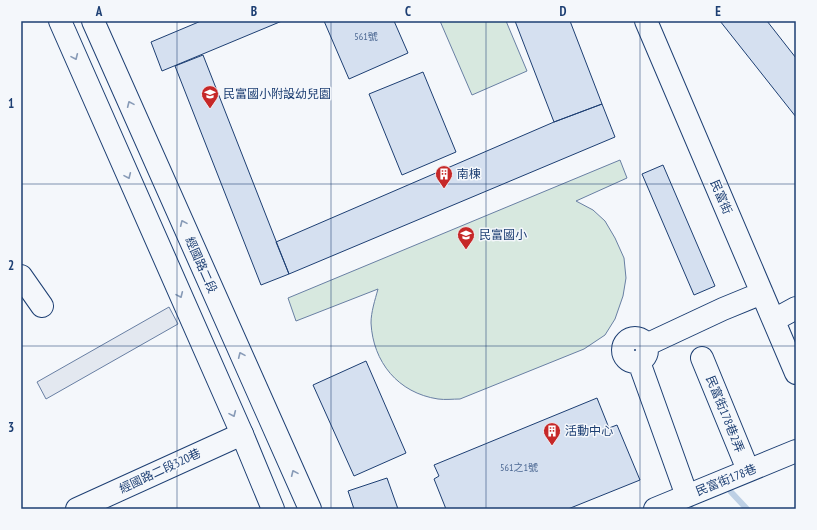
<svg xmlns="http://www.w3.org/2000/svg" width="817" height="530" font-family="'PT Sans Narrow','Noto Sans TC',sans-serif">
<style>
.green{fill:#d7e8df;stroke:#687fa3}
.parking{fill:#e3e8f0;stroke:#687fa3}
.lines{fill:none;stroke-linecap:round;stroke-linejoin:round}
.stream{stroke:#bed0e5;stroke-width:6}
.building{fill:#d5e0f0;stroke:#1d3f73}
.minor-casing{stroke:#1d3f73;stroke-width:24}
.major-casing{stroke:#1d3f73;stroke-width:24}
.minor{stroke:#f4f7fb;stroke-width:22}
.major{stroke:#f4f7fb;stroke-width:22}
.oneway{stroke:#889bb7}
.grid{fill:none;stroke:#1d3f73;stroke-width:1;stroke-opacity:0.55}
.labels{text-anchor:middle;stroke-width:3;stroke-linejoin:round;paint-order:stroke}
.number-label{font-size:10px;fill:#4b6792}
.poi-label{font-size:12px;fill:#1d3f73;stroke:#f4f7fb;text-anchor:start}
.street-label{font-size:12px;fill:#1d3f73;stroke:#f4f7fb}
.neatline{fill:none;stroke:#1d3f73;stroke-width:1.5}
.grid-label{font-size:13px;text-anchor:middle;font-weight:bold;fill:#1d3f73}
</style>
<rect width="100%" height="100%" fill="#f4f7fb"/>
<path class="green" d="M 440,21 L 506,21 L 527,71 L 472,95 Z
M 620,160 L 627,178 L 576,201 L 593,210 L 605,221 L 615,238 L 624,258 L 626,278 L 623,296 L 615,319 L 605,335 L 584,349 L 460,399 C 453,399 445,400 438,399 C 398,393 373,362 371,323 C 371,312 375,300 378,289 L 296,321 L 288,298 Z"/>
<path class="parking" d="M 169,307 L 178,324 L 46,399 L 37,382 Z"/>
<g class="lines">
<path class="stream" d="M 731,492 L 747,509"/>
</g>
<path class="building" d="M 201,21 L 282,21 L 162,71 L 151,42 Z
M 324,21 L 394,21 L 408,53 L 349,79 Z
M 515,21 L 570,21 L 602,104 L 554,122 Z
M 720,21 L 767,21 L 796,58 L 796,117 Z
M 203,55 L 289,274 L 261,285 L 175,66 Z
M 423,72 L 456,152 L 402,175 L 369,94 Z
M 602,104 L 615,137 L 289,274 L 276,242 L 554,122 Z
M 663,165 L 715,286 L 694,295 L 642,174 Z
M 366,361 L 406,453 L 354,476 L 313,385 Z
M 597,398 L 609,428 L 617,425 L 640,480 L 568,509 L 446,509 L 434,479 L 439,476 L 434,465 Z
M 387,478 L 398,509 L 354,509 L 348,491 Z"/>
<g class="lines">
<g class="minor-casing">
<path id="minor" d="M 646,21 L 796,373
M 21,276 L 42,306
M 774,320 L 796,308
M623 350a12 12 0 1 1 24 0a12 12 0 1 1-24 0Z
M 646,345 L 723,309 L 762,293
M 702,358 L 748,470
M 639,362 L 687,496
M 77,509 L 242,434
M 655,509 L 796,451"/>
</g>
<g class="major-casing">
<path id="major" d="M 60,21 L 242,434 L 273,509
M 93,21 L 310,509"/>
</g>
<use href="#minor" class="minor"/>
<use href="#major" class="major"/>
</g>
<defs><path id="oneway-chevron" d="M-2-3.5L2.5 0L-2 3.5" fill="none" stroke-width="1.6" stroke-linecap="round" stroke-linejoin="round"/></defs>
<g class="oneway">
<use href="#oneway-chevron" transform="translate(75 57) rotate(66)"/>
<use href="#oneway-chevron" transform="translate(130 104) rotate(-114)"/>
<use href="#oneway-chevron" transform="translate(128 176) rotate(66)"/>
<use href="#oneway-chevron" transform="translate(183 223) rotate(-114)"/>
<use href="#oneway-chevron" transform="translate(180 295) rotate(66)"/>
<use href="#oneway-chevron" transform="translate(241 355) rotate(-114)"/>
<use href="#oneway-chevron" transform="translate(233 414) rotate(66)"/>
<use href="#oneway-chevron" transform="translate(294 473) rotate(-114)"/>
</g>
<path class="grid" d="M 177,21 L 177,509M 331,21 L 331,509M 486,21 L 486,509M 640,21 L 640,509M 21,184 L 796,184M 21,346 L 796,346"/>
<defs>
<g id="school-pin" transform="scale(0.9)"><path d="M0 17L-7.5 6A9.5 9.5 0 1 1 7.5 6Z" fill="#c62828" stroke="#f4f7fb"/><path d="M0-5L7-2L0 1L-7-2ZM-4 1L0 2.5L4 1V4Q0 6-4 4Z" fill="#fff"/></g>
<g id="building-pin" transform="scale(0.9)"><path d="M0 17L-7.5 6A9.5 9.5 0 1 1 7.5 6Z" fill="#c62828" stroke="#f4f7fb"/><path d="M-4-6H4V6H1V3H-1V6H-4ZM-2.5-4.3h1.7v1.8h-1.7ZM.8-4.3h1.7v1.8H.8ZM-2.5-1h1.7V.8h-1.7ZM.8-1h1.7V.8H.8Z" fill="#fff"/></g>
</defs>
<g fill-rule="evenodd">
<use href="#school-pin" x="210" y="94"/>
<use href="#building-pin" x="444" y="174"/>
<use href="#school-pin" x="466" y="235"/>
<use href="#building-pin" x="552" y="431"/>
</g>
<g class="labels">
<g class="number-label">
<text x="366" y="40">561號</text>
<text x="519" y="471">561之1號</text>
</g>
<g class="poi-label">
<text x="223" y="98">民富國小附設幼兒園</text>
<text x="457" y="178">南棟</text>
<text x="479" y="239">民富國小</text>
<text x="565" y="435">活動中心</text>
</g>
<g class="street-label">
<text transform="translate(721 197) rotate(67)" y="4">民富街</text>
<text transform="translate(201 265) rotate(66)" y="4">經國路二段</text>
<text transform="translate(725 414) rotate(68)" y="4">民富街178巷2弄</text>
<text transform="translate(160 471) rotate(-25)" y="4">經國路二段320巷</text>
<text transform="translate(726 480) rotate(-22)" y="4">民富街178巷</text>
</g>
</g>
<rect width="817" height="530" fill="none" stroke="#f4f7fb" stroke-width="44"/>
<rect x="22" y="22" width="773" height="486" class="neatline"/>
<g class="grid-label">
<text x="99" y="16">A</text>
<text x="254" y="16">B</text>
<text x="408" y="16">C</text>
<text x="563" y="16">D</text>
<text x="718" y="16">E</text>
<text x="11" y="108">1</text>
<text x="11" y="270">2</text>
<text x="11" y="432">3</text>
</g>
</svg>
